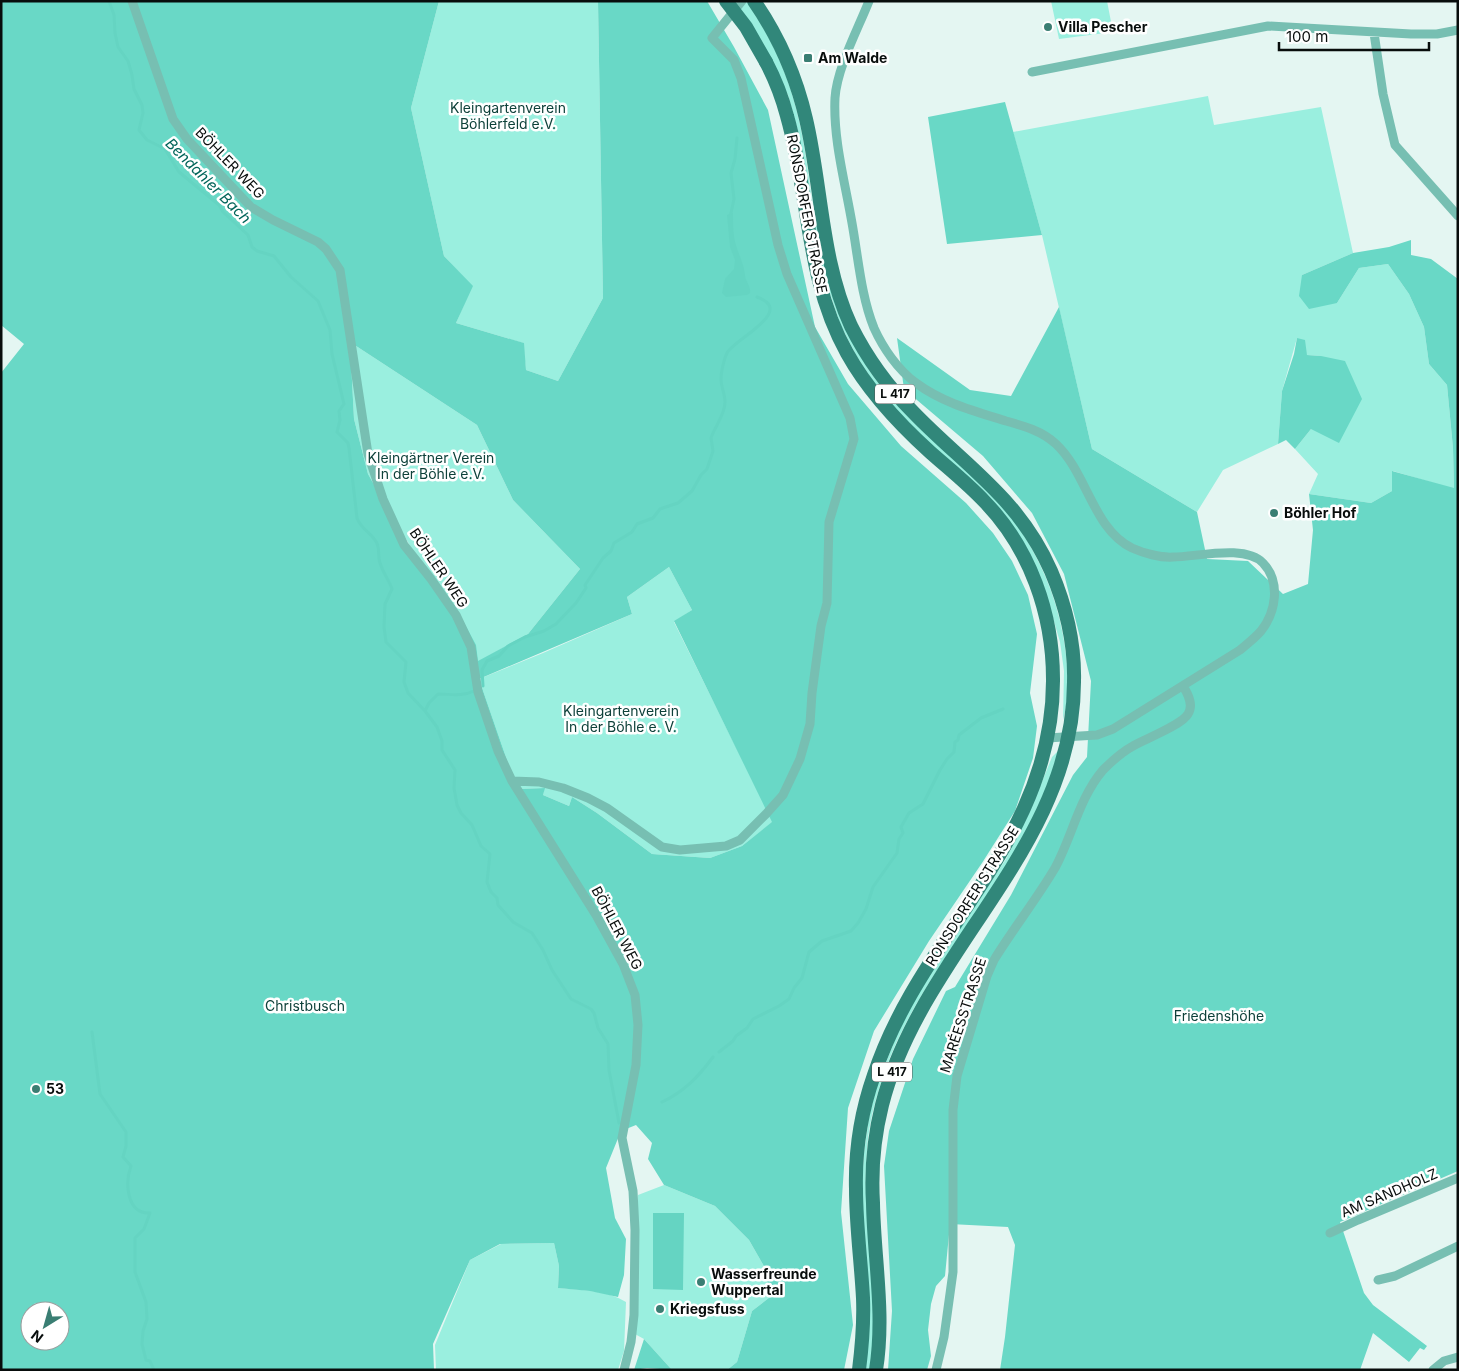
<svg xmlns="http://www.w3.org/2000/svg" width="1459" height="1371" font-family="Inter,sans-serif">
<style>
.green{fill:#9aefdf}
.forest{fill:#69d8c6;fill-rule:evenodd}
.water{fill:#65d4c2}
.lines{fill:none;stroke-linecap:round;stroke-linejoin:round}
.stream{stroke:#65d4c2;stroke-width:3}
.minor{stroke:#77bfb2;stroke-width:9}
.primary{stroke:#31877a;stroke-width:14}
.primary-bridge{stroke:#31877a;stroke-width:14}
.poi-dot{fill:#3a7e73;stroke:#fff;stroke-width:2}
.labels{text-anchor:middle;stroke-width:5;stroke-linejoin:round;paint-order:stroke}
.shield{fill:#fff;stroke:#525655;stroke-width:1}
.shield-label{font-size:12px;font-weight:bold;fill:#080d0c}
.poi-label{font-size:14px;font-weight:bold;fill:#080d0c;stroke:#fff;text-anchor:start}
.park-label{font-size:14px;fill:#0e413a;stroke:#fff}
.street-label{font-size:14px;fill:#080d0c;stroke:#fff}
.water-label{font-size:15px;font-style:italic;fill:#02655a;stroke:#fff}
</style>
<rect width="100%" height="100%" fill="#e4f6f2"/>
<path class="green" d="M 439,1 L 598,1 L 603,298 L 558,381 L 526,370 L 523,343 L 456,323 L 472,286 L 444,256 L 411,108 Z
M 734,1 L 746,1 C 770,35 787,71 797,112 C 808,153 809,195 819,237 C 822,251 828,265 832,280 C 842,311 851,342 869,370 C 901,418 947,449 987,489 C 1026,529 1053,580 1063,635 C 1068,663 1071,693 1063,720 L 1064,671 L 1060,642 L 1043,584 L 1028,550 L 1012,525 L 895,409 L 878,389 L 856,355 L 840,324 L 823,272 L 798,131 L 788,95 Z
M 1051,1 L 1107,1 L 1113,32 L 1059,39 Z
M 1208,96 L 1214,125 L 1321,107 L 1353,253 L 1302,275 L 1337,303 L 1359,268 L 1388,264 L 1409,294 L 1424,327 L 1429,364 L 1447,385 L 1453,448 L 1454,489 L 1393,471 L 1392,491 L 1371,503 L 1309,494 L 1318,474 L 1295,449 L 1311,429 L 1321,356 L 1307,355 L 1297,338 L 1282,391 L 1278,444 L 1223,470 L 1197,512 L 1092,449 L 1042,235 L 1013,132 Z
M 350,342 L 477,425 L 513,500 L 580,569 L 528,634 L 478,662 L 368,474 L 354,419 Z
M 669,567 L 692,610 L 674,622 L 773,822 L 742,846 L 710,858 L 652,854 L 597,813 L 572,797 L 569,806 L 543,795 L 544,788 L 517,789 L 479,679 L 543,653 L 632,614 L 627,597 Z
M 1059,750 C 1050,782 1037,811 1021,840 C 976,924 907,994 879,1089 C 873,1109 868,1130 867,1151 C 862,1203 873,1254 874,1306 C 874,1327 872,1349 870,1370 L 865,1370 L 861,1196 L 864,1153 L 869,1117 L 877,1085 L 900,1027 L 919,991 L 1006,859 L 1030,811 L 1052,757 Z
M 664,1185 L 715,1206 L 749,1240 L 765,1268 L 770,1297 L 752,1311 L 737,1362 L 727,1370 L 672,1370 L 644,1339 L 633,1333 L 638,1195 Z
M 554,1243 L 559,1266 L 558,1288 C 580,1290 607,1290 626,1302 L 624,1351 L 618,1370 L 436,1370 L 435,1345 L 470,1260 L 501,1244 Z"/>
<path class="forest" d="M 1,1 L 439,1 L 411,108 L 444,256 L 473,286 L 456,323 L 524,343 L 526,370 L 558,381 L 603,298 L 598,1 L 707,1 L 734,47 L 768,110 L 815,327 L 848,384 L 901,446 L 966,503 L 993,533 L 1012,561 L 1028,595 L 1037,634 L 1030,693 L 1037,726 L 1033,758 L 1015,811 L 982,863 L 929,941 L 874,1031 L 848,1108 L 841,1212 L 853,1325 L 844,1370 L 727,1370 L 737,1362 L 752,1311 L 770,1297 L 765,1268 L 749,1240 L 715,1206 L 664,1185 L 648,1159 L 652,1143 L 636,1125 L 621,1131 L 606,1168 L 615,1218 L 626,1239 L 624,1275 L 618,1297 L 590,1291 L 558,1288 L 559,1266 L 554,1243 L 500,1244 L 470,1260 L 433,1344 L 434,1370 L 1,1370 L 1,373 L 24,344 L 1,325 ZM 350,342 L 477,425 L 513,500 L 580,569 L 528,634 L 478,661 L 476,645 L 461,617 L 408,544 L 368,474 L 354,419 ZM 669,567 L 692,610 L 674,621 L 772,822 L 742,846 L 710,858 L 652,854 L 597,813 L 572,797 L 569,806 L 543,795 L 545,788 L 517,789 L 479,679 L 632,614 L 627,597 ZM 30,1311 L 60,1311 L 60,1341 L 30,1341 Z
M 1005,102 L 1042,235 L 947,244 L 928,117 Z
M 1411,240 L 1411,255 L 1431,259 L 1458,279 L 1458,1171 L 1340,1222 L 1364,1293 L 1373,1305 L 1427,1346 L 1424,1350 L 1420,1348 L 1409,1362 L 1373,1333 L 1360,1370 L 1000,1370 L 1005,1337 L 1015,1245 L 1008,1227 L 950,1224 L 945,1276 L 936,1286 L 931,1304 L 928,1330 L 931,1356 L 927,1370 L 888,1370 L 892,1311 L 884,1166 L 889,1131 L 913,1059 L 946,991 L 955,987 L 1011,895 L 1073,775 L 1087,757 L 1091,681 L 1064,574 L 1032,513 L 983,456 L 904,389 L 897,338 L 970,390 L 1011,396 L 1059,307 L 1092,449 L 1197,512 L 1207,559 L 1248,561 L 1283,594 L 1308,584 L 1313,530 L 1309,494 L 1371,503 L 1392,491 L 1392,471 L 1454,488 L 1453,448 L 1447,385 L 1429,364 L 1424,327 L 1409,294 L 1388,264 L 1359,268 L 1337,303 L 1309,309 L 1299,296 L 1302,275 L 1353,253 L 1389,247 Z
M 1297,338 L 1305,340 L 1307,355 L 1321,356 L 1345,361 L 1362,399 L 1339,443 L 1311,429 L 1295,449 L 1286,440 L 1278,444 L 1282,391 L 1294,354 Z
M 644,1339 L 672,1370 L 647,1368 L 634,1370 Z"/>
<path class="water" d="M 731,213 L 733,213 C 733,223 733,236 736,245 C 739,256 744,264 745,275 C 745,281 751,286 750,293 L 747,295 L 726,297 L 722,293 L 725,279 L 734,269 L 735,260 L 730,247 L 727,215 Z
M 653,1213 L 684,1213 L 683,1290 L 653,1289 Z"/>
<g class="lines">
<path class="stream" d="M 109,1 L 114,15 L 115,33 L 118,47 L 128,61 L 132,75 L 134,89 L 142,105 L 143,113 L 139,130 L 147,140 L 165,149 L 179,172 L 219,205 L 223,212 L 248,235 L 252,247 L 257,251 L 274,256 L 291,277 L 318,301 L 330,330 L 332,354 L 344,404 L 339,411 L 340,420 L 337,432 L 348,443 L 349,448 L 357,518 C 361,529 369,531 375,540 C 381,547 377,555 380,563 C 383,573 389,580 392,589 L 385,604 L 384,627 L 386,642 L 406,662 L 404,682 L 408,693 L 425,711 L 437,727 L 442,741 L 442,750 L 455,770 L 454,788 L 457,805 L 461,813 L 472,825 L 481,846 L 490,854 L 487,882 L 491,892 L 497,898 L 498,905 L 513,922 L 532,933 L 543,950 L 552,970 L 571,999 L 591,1009 L 594,1013 L 598,1028 L 608,1044 L 609,1070 L 619,1123
M 731,213 L 734,199 L 731,173 L 735,159 L 737,138
M 483,686 L 482,670 L 487,661 L 499,656 L 508,646 L 525,637 L 544,631 L 556,624 L 576,603 L 586,588 L 585,585 L 603,558 L 611,551 L 614,543 L 632,532 L 637,524 L 653,518 L 660,509 L 678,503 L 692,491 L 701,475 L 707,469 L 713,451 L 711,438 C 715,426 725,415 725,402 C 725,394 721,387 721,379 C 721,372 724,359 727,353 C 733,340 797,311 757,297
M 425,711 L 429,703 L 438,694 C 450,694 462,697 474,691
M 92,1032 L 100,1094 L 126,1132 L 126,1146 L 123,1157 L 131,1166 C 125,1182 126,1214 150,1213 L 144,1229 L 135,1238 L 135,1272 L 146,1302 L 147,1319 L 143,1331 L 142,1344 L 146,1360 L 150,1361 L 154,1370
M 719,1052 L 733,1041 L 736,1036 L 747,1028 L 753,1019 L 779,1006 L 789,999 L 794,988 L 802,978 L 809,952 L 822,941 L 851,931 L 858,923 L 866,909 L 873,887 L 897,853 L 899,839 L 903,833 L 901,827 L 909,813 L 923,804 L 940,770 L 947,759 L 954,752 L 955,742 L 958,740 L 959,735 L 981,718 L 1003,709
M 662,1102 C 684,1092 699,1076 713,1057"/>
<path class="minor" d="M 132,1 L 173,119 L 187,139 L 251,207 L 273,220 L 318,242 L 326,249 L 340,270 L 368,454 L 383,499 L 404,545 L 431,579 L 456,615 L 471,647 L 478,692 L 498,751 L 512,781 L 596,915 L 623,964 L 635,995 L 638,1025 L 636,1065 L 622,1138 L 633,1191 L 635,1230 L 634,1315 L 631,1342 L 624,1370
M 869,1 C 858,29 837,68 835,98 C 833,139 845,182 852,223 C 858,256 861,296 874,328 C 883,348 898,370 916,383 C 943,403 974,411 1006,421 C 1024,426 1042,431 1056,444 C 1087,473 1093,529 1132,548 C 1143,553 1161,558 1173,557 C 1197,557 1245,544 1263,563 C 1281,582 1276,612 1261,631 C 1255,638 1247,644 1240,650 L 1113,729 L 1097,735 L 1047,738
M 1374,33 L 1383,94 L 1395,145 L 1458,216
M 1032,72 L 1268,26 L 1411,34 L 1437,34 L 1458,30
M 512,781 L 539,782 L 563,788 L 588,798 L 607,808 L 662,847 L 680,850 L 726,846 L 740,840 L 766,814 L 783,795 L 800,759 L 810,724 L 812,693 L 821,626 L 827,603 L 829,522 L 854,439 L 850,418 L 787,274 L 778,245 L 741,78 L 734,60 L 712,38 L 742,1
M 1330,1233 L 1358,1220 L 1458,1178
M 1378,1280 L 1395,1276 L 1458,1246
M 936,1370 L 944,1337 L 953,1272 L 953,1110 L 957,1076 L 987,976 L 994,960 C 1013,929 1036,900 1055,868 C 1072,837 1079,798 1103,770 C 1112,761 1122,752 1133,746 C 1145,739 1182,725 1188,714 C 1194,705 1188,694 1183,686
M 1433,1370 L 1444,1361 L 1458,1357"/>
<path class="primary" d="M 754,1 C 779,37 796,76 806,119 C 822,187 821,261 851,326 C 867,358 888,387 913,412 C 965,466 1019,498 1051,571 C 1066,606 1075,644 1074,682 C 1074,848 921,951 882,1105 C 874,1137 871,1170 873,1203 C 874,1259 885,1314 876,1370
M 766,62 C 775,79 782,97 787,116 C 810,196 805,278 847,353 C 868,391 898,423 930,452 C 948,468 967,483 984,501 C 1030,548 1053,614 1053,679 C 1054,841 921,932 874,1075 C 861,1112 855,1151 856,1189 C 856,1225 861,1261 863,1298 C 864,1322 862,1346 859,1370"/>
<path class="primary-bridge" d="M 726,1 L 746,27 L 766,62"/>
</g>
<g class="poi-dot">
<circle cx="1048" cy="27" r="5"/>
<rect x="803" y="53" width="10" height="10" rx="2.5"/>
<circle cx="1274" cy="513" r="5"/>
<circle cx="36" cy="1089" r="5"/>
<circle cx="701" cy="1282" r="5"/>
<circle cx="660" cy="1309" r="5"/>
</g>
<g class="labels">
<g class="shield">
<rect x="875" y="384.5" width="40" height="19" rx="4"/>
<rect x="872" y="1062.5" width="40" height="19" rx="4"/>
</g>
<g class="shield-label">
<text x="895" y="398">L 417</text>
<text x="892" y="1076">L 417</text>
</g>
<g class="poi-label">
<text x="1058" y="32">Villa Pescher</text>
<text x="818" y="63">Am Walde</text>
<text x="1284" y="518">Böhler Hof</text>
<text x="46" y="1094">53</text>
<text x="711" y="1279">Wasserfreunde<tspan x="711" dy="16">Wuppertal</tspan></text>
<text x="670" y="1314">Kriegsfuss</text>
</g>
<g class="park-label">
<text x="508" y="113">Kleingartenverein<tspan x="508" dy="16">Böhlerfeld e.V.</tspan></text>
<text x="431" y="463">Kleingärtner Verein<tspan x="431" dy="16">In der Böhle e.V.</tspan></text>
<text x="621" y="716">Kleingartenverein<tspan x="621" dy="16">In der Böhle e. V.</tspan></text>
<text x="305" y="1011">Christbusch</text>
<text x="1219" y="1021">Friedenshöhe</text>
</g>
<g class="street-label">
<text transform="translate(230 163) rotate(46)" y="5">BÖHLER WEG</text>
<text transform="translate(807 214) rotate(79)" y="5">RONSDORFER STRASSE</text>
<text transform="translate(439 568) rotate(56)" y="5">BÖHLER WEG</text>
<text transform="translate(972 896) rotate(-58)" y="5">RONSDORFER STRASSE</text>
<text transform="translate(617 928) rotate(62)" y="5">BÖHLER WEG</text>
<text transform="translate(963 1015) rotate(-72)" y="5">MARÉESSTRASSE</text>
<text transform="translate(1389 1193) rotate(-23)" y="5">AM SANDHOLZ</text>
</g>
<g class="water-label">
<text transform="translate(208 181) rotate(45)" y="5">Bendahler Bach</text>
</g>
</g>
<rect width="1459" height="1371" fill="none" stroke="#080d0c" stroke-width="5"/>
<g transform="translate(45 1326) rotate(217)"><circle r="24" fill="#ffffff" stroke="#9c9e9e"/>
<path d="M0-4L9 19L0 12L-9 19Z" fill="#3a7e73"/>
<text y="-8" font-size="14" font-weight="bold" text-anchor="middle" fill="#080d0c">N</text>
</g>
<path d="M1279 42v8h150v-8" fill="none" stroke="#080d0c" stroke-width="2.5"/>
<text x="1286" y="42" font-size="15" fill="#080d0c" stroke="#ffffff" stroke-width="4" paint-order="stroke">100 m</text>
</svg>
